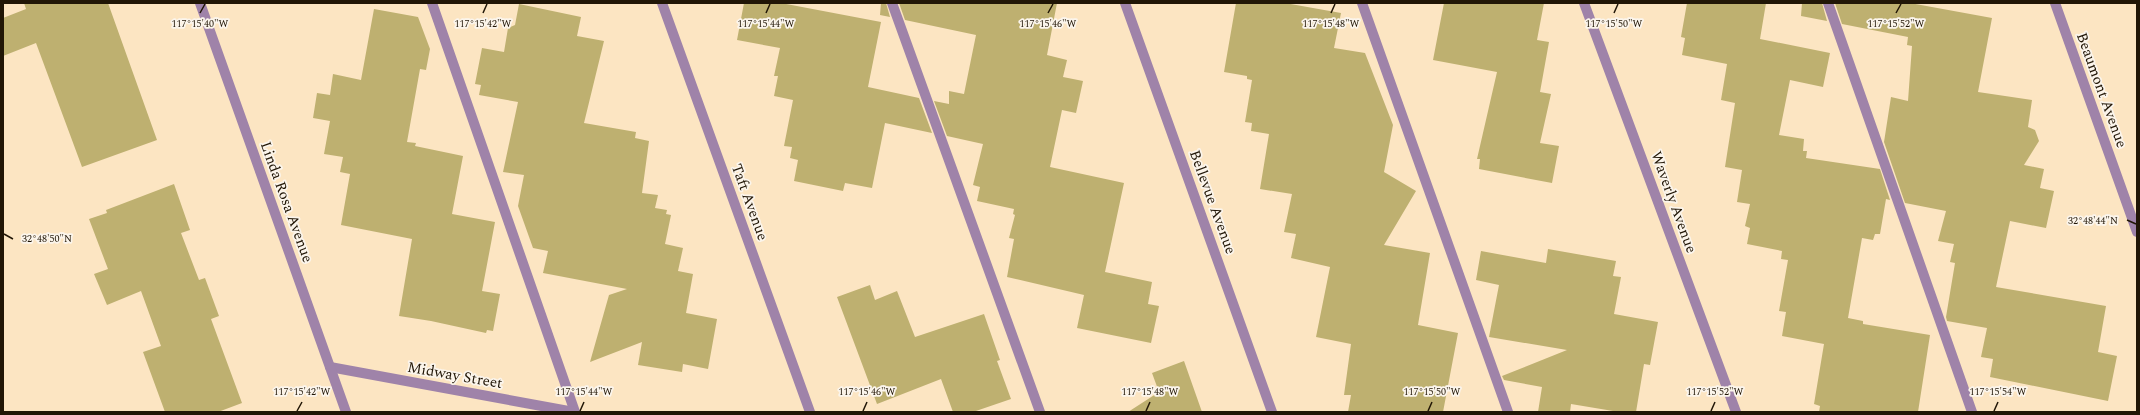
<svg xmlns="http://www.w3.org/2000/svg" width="2140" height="415" font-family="Spectral,serif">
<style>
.building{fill:#beb070}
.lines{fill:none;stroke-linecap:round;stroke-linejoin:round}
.service{stroke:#9f83a9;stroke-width:10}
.minor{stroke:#9f83a9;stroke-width:10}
.tertiary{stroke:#9f83a9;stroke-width:10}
.ticks{fill:none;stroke:#211606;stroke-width:1.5}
.labels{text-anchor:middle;stroke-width:3.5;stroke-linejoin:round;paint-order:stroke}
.street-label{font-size:15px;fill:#211606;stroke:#fbf5ec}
.ticks-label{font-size:10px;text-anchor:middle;fill:#211606;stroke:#fbf5ec;stroke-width:3.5;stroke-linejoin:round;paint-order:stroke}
</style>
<rect width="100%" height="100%" fill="#fce5c2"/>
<path class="building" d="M 24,3 L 108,3 L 157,140 L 82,167 L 36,43 L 3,56 L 3,18 L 26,9 Z
M 744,3 L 781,3 L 881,22 L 868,87 L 919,98 L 932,133 L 885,123 L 872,188 L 845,183 L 843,191 L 794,181 L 798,160 L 790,158 L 792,147 L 784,146 L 793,100 L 774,96 L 778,76 L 774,76 L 780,48 L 737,40 Z
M 881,3 L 886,3 L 890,17 L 880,15 Z
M 899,3 L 1057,3 L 1047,55 L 1067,60 L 1063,77 L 1083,81 L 1076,113 L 1062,110 L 1050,167 L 1124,183 L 1105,272 L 1152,282 L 1148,304 L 1159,306 L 1151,343 L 1077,328 L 1084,295 L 1007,277 L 1014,239 L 1009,238 L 1015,215 L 1013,214 L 1014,209 L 977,201 L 980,187 L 973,185 L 983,144 L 947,136 L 934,101 L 949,104 L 949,91 L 964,94 L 976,35 L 905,20 Z
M 1236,3 L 1285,3 L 1341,13 L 1334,48 L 1365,53 L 1393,125 L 1384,172 L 1416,191 L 1384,245 L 1430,253 L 1418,325 L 1458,333 L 1443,412 L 1348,412 L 1351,395 L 1344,395 L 1351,344 L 1316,337 L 1330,267 L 1291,258 L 1296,234 L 1284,232 L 1292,194 L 1260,189 L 1269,134 L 1251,131 L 1252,123 L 1245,122 L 1252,80 L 1247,79 L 1247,76 L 1224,72 Z
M 1444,3 L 1544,3 L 1537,40 L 1549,42 L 1540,92 L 1551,94 L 1540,143 L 1559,146 L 1552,183 L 1479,169 L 1480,159 L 1477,159 L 1497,72 L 1433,60 Z
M 1687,3 L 1766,3 L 1760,39 L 1830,53 L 1823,87 L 1790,80 L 1779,135 L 1804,139 L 1803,151 L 1807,151 L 1806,158 L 1880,169 L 1890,200 L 1886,199 L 1880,234 L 1875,234 L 1873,240 L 1862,238 L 1848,318 L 1863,321 L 1863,324 L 1930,335 L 1918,412 L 1819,412 L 1820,406 L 1814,404 L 1824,344 L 1782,336 L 1786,312 L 1779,311 L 1788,260 L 1781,259 L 1782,251 L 1747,244 L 1750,228 L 1745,226 L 1750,204 L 1737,202 L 1742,170 L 1725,167 L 1735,103 L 1721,100 L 1727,64 L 1682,55 L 1685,38 L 1681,37 Z
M 1802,3 L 1822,3 L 1827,21 L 1801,16 Z
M 1835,3 L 1910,3 L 1992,18 L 1978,92 L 2032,100 L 2028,127 L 2035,130 L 2039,141 L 2024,165 L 2044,169 L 2040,188 L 2054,191 L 2046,228 L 2010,221 L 1996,287 L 2106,306 L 2098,352 L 2117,356 L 2108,401 L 1990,377 L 1993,359 L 1981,357 L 1987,328 L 1947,321 L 1946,317 L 1955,263 L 1950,262 L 1954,244 L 1938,241 L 1946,211 L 1905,203 L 1884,142 L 1891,97 L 1908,101 L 1912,46 L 1907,45 L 1908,37 L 1842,24 Z
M 519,4 L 581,17 L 577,36 L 604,41 L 584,123 L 636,132 L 635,138 L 649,141 L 642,193 L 658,195 L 655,208 L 667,210 L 666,214 L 671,215 L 665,244 L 683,248 L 678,271 L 693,274 L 686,313 L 717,319 L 708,369 L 683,364 L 682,372 L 638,365 L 642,342 L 590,362 L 609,295 L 627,289 L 543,273 L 548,251 L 533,248 L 518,206 L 524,175 L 503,172 L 518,102 L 479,95 L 481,85 L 475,84 L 482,48 L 504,52 L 508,28 L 515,25 Z
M 374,9 L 418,17 L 430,49 L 426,70 L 420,69 L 407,142 L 416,143 L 415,146 L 463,156 L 452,214 L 495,222 L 482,291 L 500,294 L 493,331 L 487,330 L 486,333 L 431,321 L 399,316 L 412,239 L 341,225 L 350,174 L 340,172 L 343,157 L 324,154 L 330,121 L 313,118 L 317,93 L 330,95 L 333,74 L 361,80 Z
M 174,184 L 190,230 L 181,233 L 199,280 L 205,278 L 219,316 L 211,319 L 242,403 L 218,412 L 165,412 L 143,352 L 161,346 L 141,291 L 107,305 L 94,274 L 108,269 L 89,219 L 107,213 L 106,210 Z
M 1548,249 L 1616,261 L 1613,276 L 1621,277 L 1614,314 L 1658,322 L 1650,365 L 1644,364 L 1636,412 L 1619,412 L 1571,404 L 1570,412 L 1538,412 L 1542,387 L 1504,380 L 1502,376 L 1567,350 L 1489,337 L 1499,285 L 1476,280 L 1481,251 L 1546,263 Z
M 870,285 L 875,300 L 897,291 L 915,337 L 984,314 L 1000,360 L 997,361 L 1011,399 L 973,412 L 953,412 L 941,379 L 877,404 L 837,297 Z
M 1184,361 L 1202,412 L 1128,412 L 1159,392 L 1152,373 Z"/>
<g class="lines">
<path class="service" d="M 432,3 L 575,412
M 892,3 L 1040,412
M 1362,3 L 1508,412
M 1828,3 L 1972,412"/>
<path class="minor" d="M 662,3 L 810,412
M 1125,3 L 1272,412
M 1584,3 L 1736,412
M 2055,3 L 2137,232
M 330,367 L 574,412"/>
<path class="tertiary" d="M 200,3 L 346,412"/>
</g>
<path class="ticks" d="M 200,13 L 205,4M 483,13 L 487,4M 766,13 L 770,4M 1048,13 L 1053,4M 1331,13 L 1335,4M 1614,13 L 1618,4M 1896,13 L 1901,4M 2127,220 L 2136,224M 4,234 L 13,239M 297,411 L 302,402M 580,411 L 584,402M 863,411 L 867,402M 1146,411 L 1150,402M 1428,411 L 1432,402M 1711,411 L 1715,402M 1994,411 L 1998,402"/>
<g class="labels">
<g class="street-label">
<text transform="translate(2102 90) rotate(70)" y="5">Beaumont Avenue</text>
<text transform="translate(287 202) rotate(70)" y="5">Linda Rosa Avenue</text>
<text transform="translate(750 202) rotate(70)" y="5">Taft Avenue</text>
<text transform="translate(1213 202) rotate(70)" y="5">Bellevue Avenue</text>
<text transform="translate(1674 202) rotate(70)" y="5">Waverly Avenue</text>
<text transform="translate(455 375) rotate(10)" y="5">Midway Street</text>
</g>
</g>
<g class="ticks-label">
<text x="1614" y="27">117°15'50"W</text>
<text x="200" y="27">117°15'40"W</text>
<text x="483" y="27">117°15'42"W</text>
<text x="766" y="27">117°15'44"W</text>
<text x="1048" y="27">117°15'46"W</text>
<text x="1331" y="27">117°15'48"W</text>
<text x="1896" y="27">117°15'52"W</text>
<text x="2093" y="224">32°48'44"N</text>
<text x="47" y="242">32°48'50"N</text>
<text x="302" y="395">117°15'42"W</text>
<text x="584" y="395">117°15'44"W</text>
<text x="867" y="395">117°15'46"W</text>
<text x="1150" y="395">117°15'48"W</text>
<text x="1432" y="395">117°15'50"W</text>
<text x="1715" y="395">117°15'52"W</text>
<text x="1998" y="395">117°15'54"W</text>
</g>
<rect width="2140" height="415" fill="none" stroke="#211606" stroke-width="8"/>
</svg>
